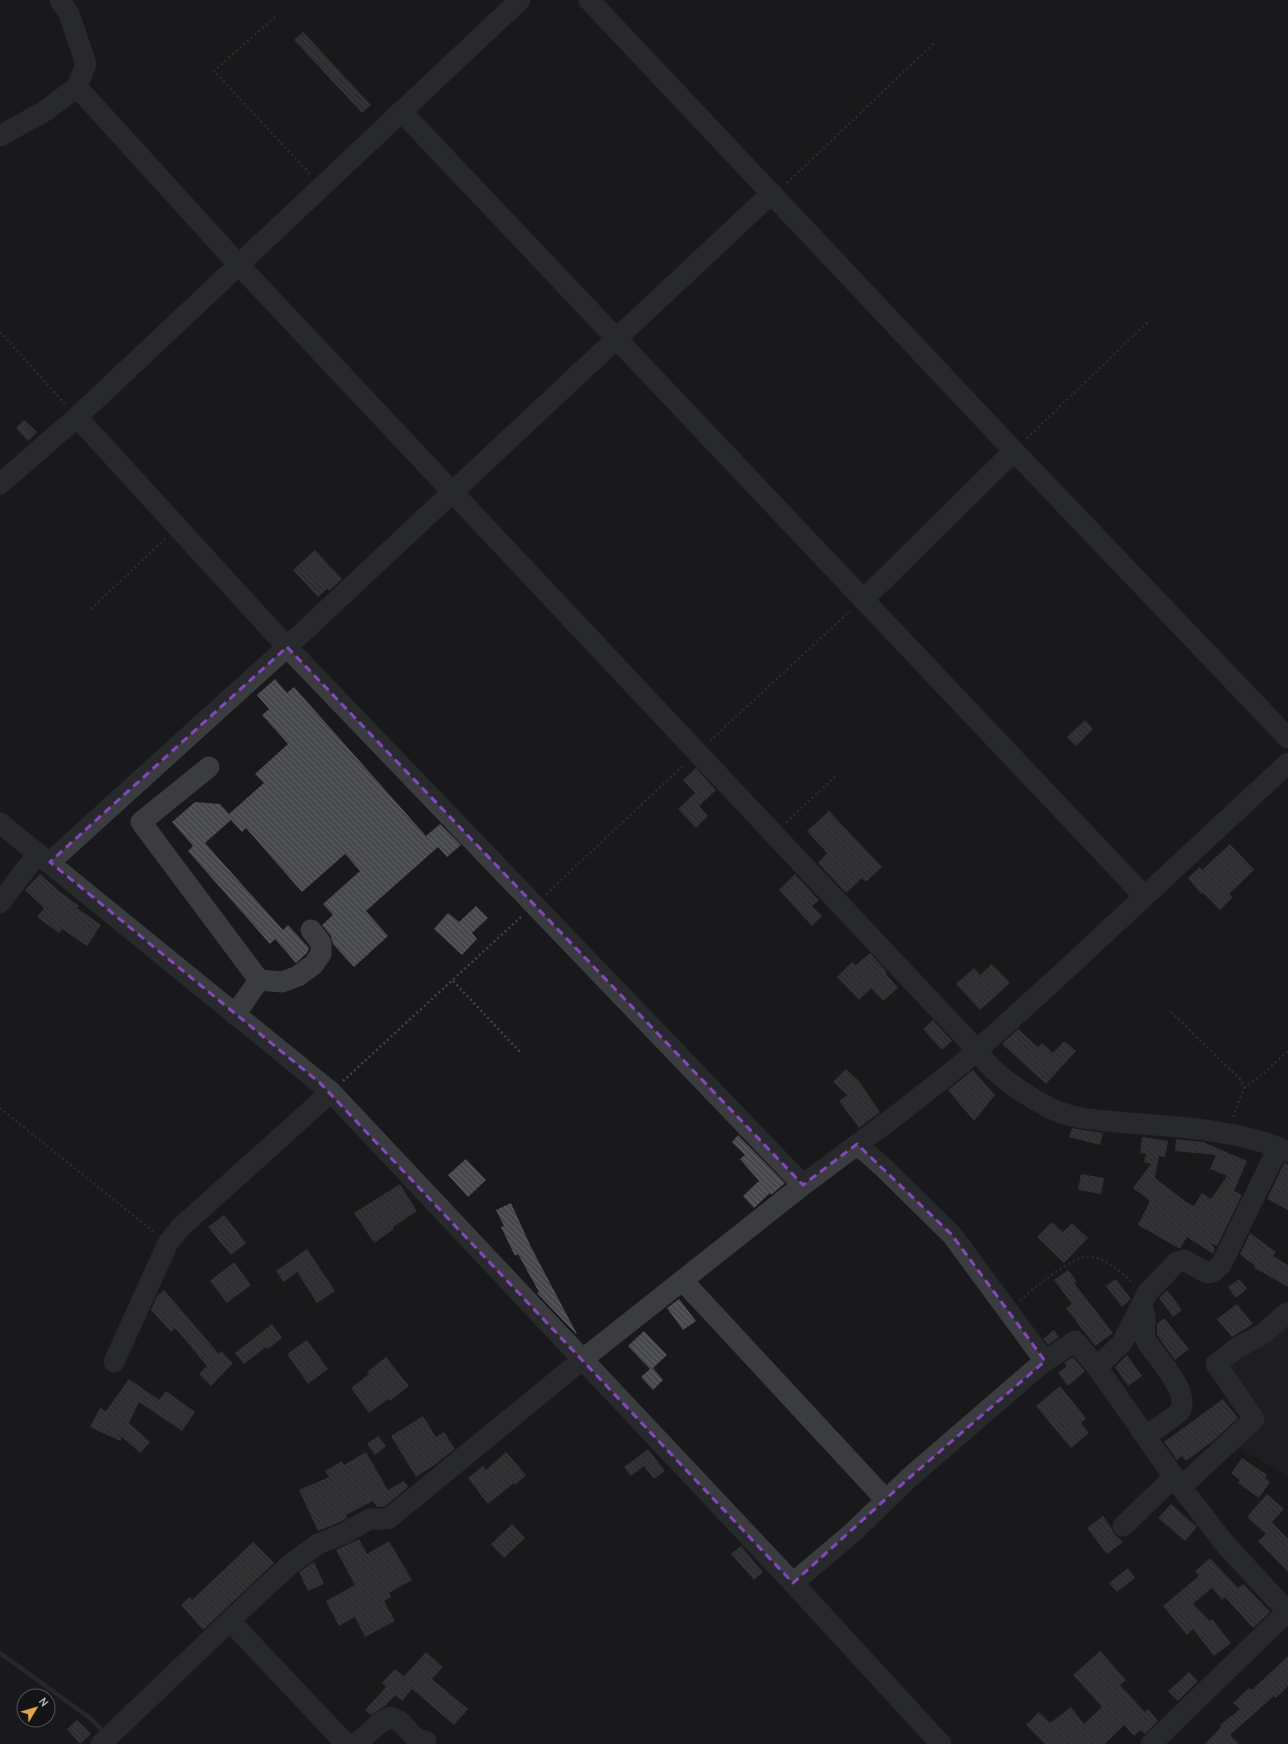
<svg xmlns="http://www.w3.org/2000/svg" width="1288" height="1744" font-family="Overpass,sans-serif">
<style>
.built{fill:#252528}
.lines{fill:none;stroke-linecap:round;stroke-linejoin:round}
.stream{stroke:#323b40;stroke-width:4.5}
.building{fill:url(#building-back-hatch)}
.path{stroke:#414347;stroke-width:2.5;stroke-dasharray:2 3;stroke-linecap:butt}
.minor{stroke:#3a3c40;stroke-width:21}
.marked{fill:none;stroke:#8547be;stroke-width:3;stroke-dasharray:8 5;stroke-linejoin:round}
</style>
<defs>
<pattern id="building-back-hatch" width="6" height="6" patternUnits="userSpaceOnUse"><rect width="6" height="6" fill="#48494d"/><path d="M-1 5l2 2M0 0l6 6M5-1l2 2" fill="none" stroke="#606165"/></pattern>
</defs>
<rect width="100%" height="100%" fill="#19191b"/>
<path class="built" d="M 1288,1320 L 1288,1476 L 1235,1446 L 1261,1421 L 1224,1365 Z"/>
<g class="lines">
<path class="stream" d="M 0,1653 L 90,1718 L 105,1733"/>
</g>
<path class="building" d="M 303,32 L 371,105 L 362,113 L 294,40 Z
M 24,420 L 37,432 L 28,441 L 16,428 Z
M 315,550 L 342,579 L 329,591 L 327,589 L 318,597 L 293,570 Z
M 275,679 L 287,693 L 294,687 L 426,836 L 440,824 L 461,845 L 447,857 L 438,847 L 366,911 L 388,936 L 354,967 L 333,944 L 331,936 L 322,925 L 333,915 L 323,904 L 360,871 L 345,854 L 302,892 L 246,828 L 242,832 L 231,820 L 205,843 L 283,930 L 288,925 L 309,948 L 307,953 L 296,963 L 275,939 L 270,944 L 188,851 L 193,846 L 172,822 L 195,802 L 220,804 L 229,814 L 264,783 L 255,774 L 288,744 L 262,715 L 269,709 L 257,695 Z
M 1085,720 L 1093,729 L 1076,746 L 1067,737 Z
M 696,768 L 716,790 L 699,806 L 708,816 L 696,828 L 678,809 L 695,793 L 683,780 Z
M 829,811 L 882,867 L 866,882 L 862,878 L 846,893 L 818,863 L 827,853 L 807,831 Z
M 1230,844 L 1254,870 L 1229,894 L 1233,897 L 1220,910 L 1203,893 L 1201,894 L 1188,878 L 1200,867 L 1202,870 Z
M 40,874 L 58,890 L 79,906 L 77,908 L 101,925 L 87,946 L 62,929 L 59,933 L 37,917 L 44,908 L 25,890 Z
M 795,874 L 819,900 L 812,906 L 822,916 L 812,926 L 779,890 Z
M 476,906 L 488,918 L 472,933 L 477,939 L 462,955 L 434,929 L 448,913 L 459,922 Z
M 870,953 L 887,972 L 886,974 L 898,988 L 883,1001 L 871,988 L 859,1000 L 837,977 L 852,962 L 856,965 Z
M 992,964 L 1010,983 L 980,1010 L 956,984 L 974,968 L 980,975 Z
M 933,1020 L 952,1041 L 942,1050 L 923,1029 Z
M 1018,1029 L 1038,1047 L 1042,1043 L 1053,1053 L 1064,1041 L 1076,1051 L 1046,1084 L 1002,1044 Z
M 846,1069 L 859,1081 L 880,1112 L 859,1128 L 839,1101 L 847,1095 L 833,1082 Z
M 973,1070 L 995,1095 L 974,1121 L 948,1090 Z
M 1072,1128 L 1103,1133 L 1100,1145 L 1069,1137 Z
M 738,1135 L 785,1183 L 771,1195 L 770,1193 L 754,1208 L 743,1196 L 759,1181 L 740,1159 L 745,1155 L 732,1142 Z
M 1142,1137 L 1168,1141 L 1165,1157 L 1159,1156 L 1155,1178 L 1185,1201 L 1194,1206 L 1202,1193 L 1211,1199 L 1227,1176 L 1210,1169 L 1216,1155 L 1175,1151 L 1176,1139 L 1203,1142 L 1247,1161 L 1234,1191 L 1242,1195 L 1217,1246 L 1211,1243 L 1215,1249 L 1213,1254 L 1187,1237 L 1180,1249 L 1138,1225 L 1150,1201 L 1133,1188 L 1151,1164 L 1144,1162 L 1146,1154 L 1140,1153 Z
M 466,1159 L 486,1180 L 468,1197 L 448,1175 Z
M 1284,1163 L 1288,1164 L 1288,1210 L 1267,1199 Z
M 1081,1174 L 1104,1178 L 1101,1194 L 1078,1190 Z
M 400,1184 L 417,1211 L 393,1227 L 394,1229 L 374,1243 L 354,1213 Z
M 511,1203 L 531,1247 L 577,1334 L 576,1334 L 537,1293 L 539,1292 L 518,1254 L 515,1256 L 501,1227 L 504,1226 L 496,1210 Z
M 224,1215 L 246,1243 L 231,1255 L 208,1227 Z
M 1052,1222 L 1063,1232 L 1072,1223 L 1088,1238 L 1064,1263 L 1037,1237 Z
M 1250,1233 L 1276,1252 L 1273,1256 L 1288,1265 L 1288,1287 L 1253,1267 L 1255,1266 L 1240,1254 Z
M 307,1249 L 335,1291 L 317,1303 L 297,1272 L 284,1282 L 276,1271 Z
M 234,1262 L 251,1285 L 227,1303 L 210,1281 Z
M 1068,1270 L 1077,1282 L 1074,1283 L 1113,1333 L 1095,1346 L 1066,1308 L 1072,1304 L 1054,1280 Z
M 1116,1279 L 1131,1299 L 1122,1307 L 1106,1286 Z
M 1239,1279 L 1247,1289 L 1236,1298 L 1228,1287 Z
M 164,1290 L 219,1354 L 221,1351 L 233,1363 L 211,1386 L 199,1374 L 207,1366 L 175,1328 L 171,1332 L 151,1310 L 157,1296 Z
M 1167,1290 L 1182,1310 L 1173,1317 L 1159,1298 Z
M 679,1299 L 696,1321 L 683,1330 L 667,1308 Z
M 1237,1304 L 1253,1324 L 1232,1337 L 1217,1319 Z
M 1164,1318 L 1189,1349 L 1175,1360 L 1157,1335 L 1157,1324 Z
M 272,1324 L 282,1338 L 268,1349 L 266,1347 L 244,1364 L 235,1353 Z
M 1054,1330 L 1059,1337 L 1048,1345 L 1043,1339 Z
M 644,1331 L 667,1355 L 653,1368 L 663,1380 L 653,1390 L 641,1377 L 650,1369 L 628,1346 Z
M 307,1340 L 328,1369 L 308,1384 L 287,1354 Z
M 1127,1355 L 1142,1376 L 1128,1386 L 1115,1367 Z
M 386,1357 L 409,1386 L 390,1401 L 388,1399 L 369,1413 L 351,1388 L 369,1374 L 367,1372 Z
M 1073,1357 L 1085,1371 L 1068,1386 L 1058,1373 L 1067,1366 L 1064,1363 Z
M 129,1379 L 159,1400 L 166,1391 L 195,1412 L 182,1431 L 139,1402 L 129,1423 L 150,1442 L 140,1453 L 122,1437 L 120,1441 L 90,1427 L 100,1408 L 106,1411 Z
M 1060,1386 L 1086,1418 L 1081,1423 L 1089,1433 L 1071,1448 L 1036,1406 Z
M 1223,1399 L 1238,1418 L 1213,1441 L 1186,1461 L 1182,1456 L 1177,1460 L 1164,1442 Z
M 423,1416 L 436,1437 L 444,1432 L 455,1449 L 433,1466 L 416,1477 L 391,1436 Z
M 378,1436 L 386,1446 L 375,1455 L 367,1444 Z
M 648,1449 L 665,1471 L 654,1479 L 644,1466 L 631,1476 L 624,1467 Z
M 366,1452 L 388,1490 L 404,1481 L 408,1487 L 384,1507 L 377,1507 L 373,1501 L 346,1515 L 347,1518 L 338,1523 L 318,1531 L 299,1490 L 329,1477 L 325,1471 L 342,1461 L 344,1465 Z
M 506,1452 L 526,1475 L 515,1485 L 514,1483 L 488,1504 L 468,1478 L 483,1466 L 486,1470 Z
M 1242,1458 L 1267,1475 L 1265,1478 L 1270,1482 L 1259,1498 L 1238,1483 L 1240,1480 L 1231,1473 Z
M 1267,1494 L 1284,1509 L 1272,1522 L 1288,1539 L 1288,1572 L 1258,1541 L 1266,1534 L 1247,1517 Z
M 1171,1504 L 1197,1527 L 1185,1541 L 1158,1518 Z
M 1103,1516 L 1111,1527 L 1114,1534 L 1123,1542 L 1107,1554 L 1087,1528 Z
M 512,1524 L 525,1538 L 504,1558 L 491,1544 Z
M 359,1539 L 367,1554 L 389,1541 L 412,1580 L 389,1593 L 391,1597 L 384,1601 L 395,1621 L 365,1637 L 355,1617 L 339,1626 L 326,1601 L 355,1585 L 336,1550 Z
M 253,1542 L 274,1563 L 203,1630 L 181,1605 L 190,1597 L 192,1600 Z
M 741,1546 L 763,1572 L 754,1580 L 731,1554 Z
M 1210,1558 L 1238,1588 L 1243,1584 L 1270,1612 L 1253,1628 L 1225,1597 L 1222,1600 L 1212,1588 L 1193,1604 L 1210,1621 L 1212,1619 L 1231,1643 L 1214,1656 L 1193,1629 L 1187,1635 L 1163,1606 L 1199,1576 L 1195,1571 Z
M 314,1562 L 324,1584 L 308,1591 L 299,1572 Z
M 1128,1568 L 1135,1578 L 1117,1592 L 1109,1583 Z
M 1100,1651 L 1126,1680 L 1120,1685 L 1145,1712 L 1148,1709 L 1158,1721 L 1145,1734 L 1141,1730 L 1134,1736 L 1124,1725 L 1105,1744 L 1045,1744 L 1026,1725 L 1039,1712 L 1050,1723 L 1071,1707 L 1084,1724 L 1102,1707 L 1073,1675 Z
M 426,1652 L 443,1667 L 432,1679 L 468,1709 L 454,1725 L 412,1689 L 402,1701 L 395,1695 L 385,1706 L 371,1715 L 365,1710 L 386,1687 L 382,1683 L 395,1669 L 404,1676 Z
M 1288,1656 L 1288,1686 L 1276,1698 L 1274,1696 L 1230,1735 L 1239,1744 L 1205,1744 L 1221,1727 L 1220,1725 L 1240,1709 L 1233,1703 L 1249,1688 L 1252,1690 Z
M 1189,1672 L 1198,1681 L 1178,1701 L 1168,1691 Z
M 77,1720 L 91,1734 L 80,1744 L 67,1729 Z"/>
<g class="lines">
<path class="path" d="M 275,17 L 214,71 L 310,174
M 787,183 L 934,43
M 0,332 L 65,404
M 1027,438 L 1150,320
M 91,609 L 166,538
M 710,741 L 850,611
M 786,822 L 838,774
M 546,894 L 684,765
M 453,981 L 520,1052
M 1171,1012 L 1241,1080 L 1244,1088 L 1233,1118
M 343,1081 L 522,916
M 1244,1088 L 1265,1072 L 1288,1051
M 0,1108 L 154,1232
M 1020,1300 C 1035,1288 1074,1253 1093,1257 C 1108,1260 1122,1274 1134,1283"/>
<path class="minor" d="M 589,0 L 1014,451 L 1288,738
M 77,87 L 238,264 L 977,1050 C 990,1069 1002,1078 1021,1091 C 1030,1097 1040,1103 1050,1108 C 1073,1120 1102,1120 1127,1123 C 1174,1126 1247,1131 1288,1152
M 401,111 L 1144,896
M 0,136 L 45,111 L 77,87 L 86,64 L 69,14 L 60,0
M 77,417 L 287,647 L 803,1185
M 0,484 L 77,417 L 520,0
M 863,600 L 1014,451
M 209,767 L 141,822 L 259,980 L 235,1015
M 0,823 L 331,1092 L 793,1583 L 941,1744
M 50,862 L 287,647 L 772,193
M 0,903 L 38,853
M 259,980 L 282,982 L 298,976 L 313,965 L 321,954 L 321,943 L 311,930
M 857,1144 L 884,1168 L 952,1235 L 1045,1361
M 1278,1148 L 1221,1265 L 1213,1272 L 1207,1273 L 1184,1260 L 1177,1262 L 1148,1292 L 1122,1343 L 1097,1367 L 1181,1487 L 1225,1544 L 1288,1612
M 683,1281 L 886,1500
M 1142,1306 C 1143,1310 1145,1314 1145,1318 C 1146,1326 1142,1333 1147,1342 C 1156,1357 1191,1392 1180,1411 C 1177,1416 1152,1431 1146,1436
M 114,1362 L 168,1243 L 181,1227 L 331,1092
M 1181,1487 L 1254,1419 L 1216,1364 L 1237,1348 L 1264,1333 L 1288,1312
M 1123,1526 L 1174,1477
M 793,1583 L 852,1533 L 909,1478 L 1041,1364 L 1075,1341 L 1097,1367
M 230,1621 L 346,1744
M 101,1744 L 260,1592 L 292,1563 L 318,1544 L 343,1534 L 370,1519 L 388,1519 L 583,1359 L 803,1185 L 902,1111 L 964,1062 L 1059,976 L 1288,763
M 356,1744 L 381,1722 L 391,1717 L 401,1722 L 416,1739 L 426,1741
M 1151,1744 L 1288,1611"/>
</g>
<path d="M0 0H1288V1744H0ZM 287,647 L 803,1185 L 857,1144 L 952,1235 L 1045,1361 L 909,1478 L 793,1583 L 320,1083 L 50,862 Z" fill="#19191b" fill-opacity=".55" fill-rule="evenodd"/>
<path class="marked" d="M 287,647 L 803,1185 L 857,1144 L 952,1235 L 1045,1361 L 909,1478 L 793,1583 L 320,1083 L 50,862 Z"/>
<g transform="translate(36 1708) rotate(52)"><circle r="19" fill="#141416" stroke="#515357"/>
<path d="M0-3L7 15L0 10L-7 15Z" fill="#e3a449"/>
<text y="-6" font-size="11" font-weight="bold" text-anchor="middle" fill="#adb1b9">N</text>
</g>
</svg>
